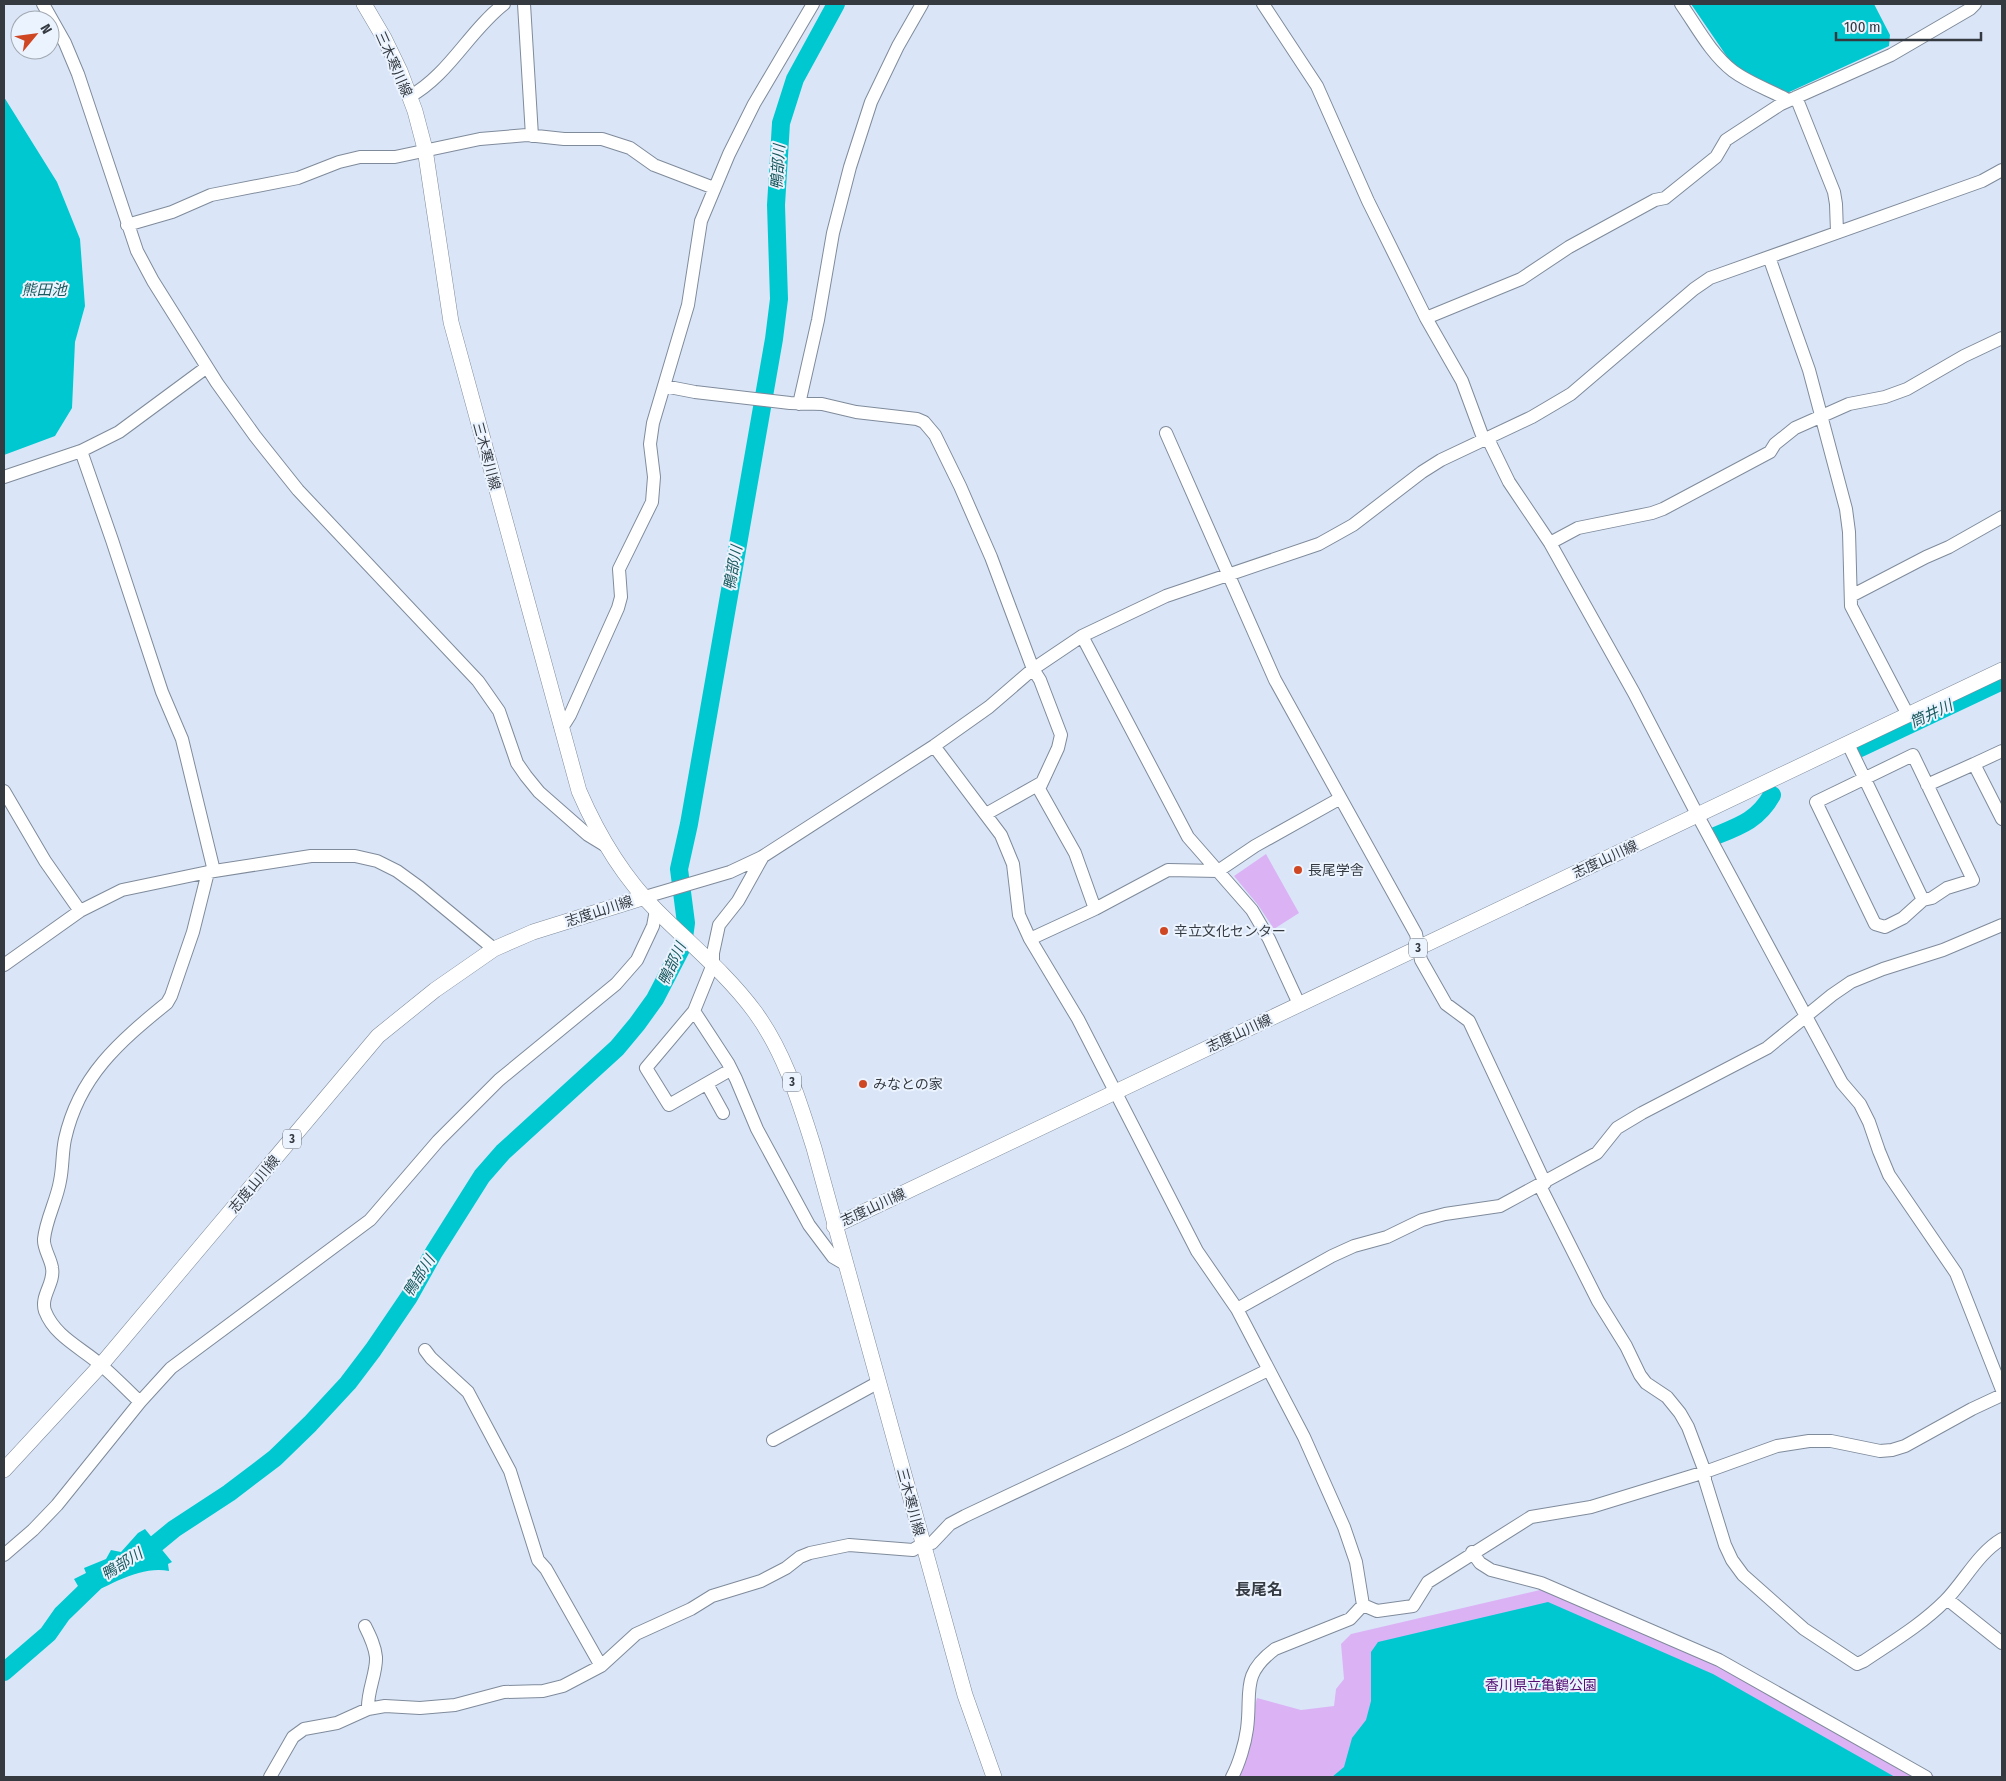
<svg xmlns="http://www.w3.org/2000/svg" width="2006" height="1781" font-family="'Fira Sans Condensed','Noto Sans JP',sans-serif">
<style>
.green{fill:#dbb3f5}
.water{fill:#00c8d0}
.lines{fill:none;stroke-linecap:round;stroke-linejoin:round}
.river{stroke:#00c8d0;stroke-width:18}
.minor-casing{stroke:#7f8b9b;stroke-width:14}
.major-casing{stroke:#7f8b9b;stroke-width:16}
.minor{stroke:#fff;stroke-width:12}
.major{stroke:#fff;stroke-width:15}
.poi-dot{fill:#cf4623;stroke:#ebf3fe;stroke-width:2}
.labels{text-anchor:middle;stroke-width:4;stroke-linejoin:round;paint-order:stroke}
.shield{fill:#ebf3fe;stroke:#6c727a;stroke-width:1}
.shield-label{font-size:12px;font-weight:bold;fill:#353a41}
.street-label{font-size:14px;fill:#353a41;stroke:#ebf3fe}
.poi-label{font-size:14px;fill:#353a41;stroke:#ebf3fe;text-anchor:start}
.park-label{font-size:14px;fill:#540f74;stroke:#ebf3fe}
.water-label{font-size:15px;font-style:italic;fill:#18595d;stroke:#ebf3fe}
.quarter-label{font-size:16px;font-weight:bold;fill:#353a41;stroke:#ebf3fe}
</style>
<rect width="100%" height="100%" fill="#dae6f8"/>
<path class="green" d="M 1266,854 L 1299,913 L 1274,929 L 1258,905 L 1234,876 Z
M 1540,1590 L 1558,1592 L 1828,1718 L 1936,1777 L 1235,1777 L 1257,1698 L 1301,1710 L 1334,1706 L 1336,1689 L 1344,1679 L 1341,1644 L 1351,1634 Z"/>
<path class="water" d="M 1691,4 L 1874,4 L 1890,35 L 1889,46 L 1785,94 L 1732,64 Z
M 4,97 L 57,182 L 80,239 L 85,306 L 75,342 L 72,408 L 55,436 L 4,455 Z
M 145,1529 L 172,1562 L 168,1564 L 169,1571 C 140,1565 107,1587 81,1598 L 75,1598 L 78,1586 L 74,1579 L 86,1573 L 84,1568 L 106,1559 L 111,1550 L 121,1552 L 138,1533 Z
M 1548,1602 L 1713,1674 L 1895,1777 L 1332,1777 L 1344,1767 L 1352,1738 L 1366,1720 L 1371,1701 L 1371,1652 L 1378,1642 Z"/>
<g class="lines">
<path class="river" d="M 1860,748 L 2002,681
M 1715,836 C 1740,826 1758,820 1772,795
M 136,1555 L 157,1543 L 174,1529 L 229,1493 L 275,1458 L 310,1424 L 348,1383 L 373,1350 L 409,1297 L 434,1252 L 482,1176 L 503,1152 L 617,1048 L 637,1024 L 655,999 L 683,945 L 686,923 L 679,869 L 689,824 L 774,339 L 779,299 L 776,205 L 781,123 L 795,79 L 836,4
M 4,1672 L 48,1634 L 62,1614 L 94,1583"/>
<g class="minor-casing">
<path id="minor" d="M 43,4 L 65,43 L 78,74 L 137,251 L 153,281 L 217,383 L 255,436 L 298,490 L 478,681 L 499,711 L 517,763 L 526,776 L 539,792 L 588,835 L 606,846
M 524,4 L 532,136
M 1263,4 L 1317,86 L 1368,201 L 1426,318 L 1462,381 L 1482,435 L 1490,443 L 1509,482 L 1550,543 L 1634,693 L 1698,816 L 1842,1083 L 1860,1104 L 1869,1122 L 1879,1151 L 1889,1175 L 1956,1273 L 2002,1390
M 1681,4 C 1697,27 1711,54 1733,71 C 1749,83 1770,90 1788,100
M 409,97 C 449,75 469,31 504,4
M 1796,97 L 1834,192 L 1836,204 L 1837,232
M 127,225 L 172,212 L 211,195 L 298,178 L 339,162 L 360,157 L 395,157 L 480,139 L 527,135 L 564,139 L 602,139 L 630,148 L 654,165 L 714,188
M 1769,257 L 1809,370 L 1846,509 L 1849,532 L 1851,606 L 1908,715
M 1426,318 L 1521,279 L 1569,247 L 1655,200 L 1665,198 L 1716,157 L 1726,140 L 1781,104 L 1891,55 L 1970,9 L 1975,4
M 664,386 L 695,392 L 790,403 L 822,404 L 856,412 L 917,419 L 924,422 L 935,435 L 960,486 L 991,557 L 1033,669 L 1040,680 L 1061,735 L 1058,748 L 1039,789 L 1075,853 L 1095,909
M 799,404 L 818,320 L 833,233 L 850,167 L 871,102 L 898,46 L 922,4
M 1166,433 L 1275,680 L 1416,934 L 1421,960 L 1446,1004 L 1469,1021 L 1545,1183
M 81,451 L 112,540 L 162,692 L 182,739 L 214,871
M 4,477 L 81,451 L 119,432 L 207,367
M 1550,543 L 1578,528 L 1652,513 L 1663,509 L 1770,452 L 1775,444 L 1795,428 L 1849,404 L 1885,397 L 1907,389 L 1964,356 L 2002,338
M 1851,596 L 1926,557 L 1949,547 L 2002,517
M 1082,636 L 1188,837 L 1252,910 L 1269,939 L 1299,1004
M 560,725 L 565,723 L 570,715 L 618,608 L 621,597 L 619,569 L 652,502 L 654,477 L 650,444 L 653,423 L 688,305 L 701,221 L 729,154 L 754,104 L 813,4
M 1848,744 L 1923,900
M 934,746 L 1001,835 L 1013,864 L 1019,915 L 1030,939 L 1078,1019 L 1197,1251 L 1237,1309 L 1304,1437 L 1344,1527 L 1356,1562 L 1363,1605 L 1350,1619 L 1275,1649 C 1240,1675 1252,1692 1247,1729 C 1245,1744 1239,1764 1232,1777
M 1913,755 L 1973,880 L 1947,888 L 1932,898 L 1923,900 L 1903,918 L 1885,927 L 1875,924 L 1816,802 Z
M 1974,764 L 2002,751
M 1927,785 L 1974,764 L 2002,819
M 4,791 L 45,861 L 80,911
M 986,814 L 1041,783
M 762,858 L 738,901 L 719,925 L 713,953 L 713,964 L 694,1011 L 728,1063 L 736,1079 L 757,1129 L 809,1225 L 833,1257 L 845,1264
M 645,897 L 730,872 L 762,857 L 934,746 L 989,707 L 1033,669 L 1082,636 L 1166,596 L 1319,544 L 1353,525 L 1422,472 L 1441,460 L 1532,417 L 1571,394 L 1694,289 L 1710,278 L 1982,181 L 2002,170
M 1030,939 L 1095,909 L 1168,870 L 1218,871 L 1255,846 L 1339,799
M 4,965 L 80,911 L 122,890 L 208,872 L 311,856 L 355,856 L 377,861 L 397,871 L 419,887 L 494,949
M 694,1011 L 646,1068 L 669,1105 L 725,1073
M 707,1084 L 723,1113
M 1540,1186 L 1598,1301 L 1626,1346 L 1640,1375 L 1646,1383 L 1667,1397 L 1680,1413 L 1688,1427 L 1705,1472 L 1705,1480 L 1725,1545 L 1732,1560 L 1743,1575 L 1804,1629 L 1857,1664 L 1864,1661 C 1892,1642 1921,1625 1945,1601 C 1964,1582 1978,1553 2002,1539
M 1237,1309 L 1332,1256 L 1354,1246 L 1387,1237 L 1422,1220 L 1445,1214 L 1500,1206 L 1597,1153 L 1617,1128 L 1642,1113 L 1767,1048 L 1832,995 L 1851,982 L 1883,969 L 1943,950 L 2002,925
M 425,1350 L 431,1358 L 468,1392 L 510,1471 L 538,1560 L 546,1569 L 601,1666
M 140,1402 C 127,1390 115,1377 102,1366 C 82,1348 55,1337 45,1311 C 40,1296 55,1283 52,1268 C 51,1259 43,1248 44,1239 C 46,1219 57,1200 60,1181 C 63,1167 62,1153 65,1139 C 79,1076 119,1042 167,1003 L 171,996 L 193,932 L 208,872
M 773,1440 L 879,1382
M 1472,1552 L 1480,1563 L 1491,1570 L 1541,1583 L 1719,1660 L 1926,1777
M 4,1555 L 33,1530 L 57,1505 L 140,1402 L 171,1368 L 370,1220 L 438,1141 L 499,1080 L 616,984 L 637,960 L 653,926 L 656,910
M 1947,1599 L 2002,1643
M 1363,1605 L 1377,1611 L 1413,1606 L 1428,1582 L 1531,1517 L 1591,1507 L 1705,1472 L 1777,1446 L 1809,1441 L 1831,1441 L 1880,1451 L 1892,1450 L 1905,1446 L 1972,1409 L 2002,1395
M 365,1626 C 370,1636 375,1646 376,1657 C 377,1673 367,1691 368,1709
M 270,1777 L 293,1737 L 304,1729 L 337,1723 L 368,1709 L 385,1706 L 420,1708 L 455,1705 L 504,1692 L 543,1691 L 563,1686 L 601,1666 L 636,1634 L 691,1609 L 712,1596 L 761,1581 L 786,1568 L 800,1557 L 810,1553 L 849,1545 L 913,1550 L 922,1544 L 932,1543 L 950,1524 L 965,1516 L 1126,1440 L 1268,1370"/>
</g>
<g class="major-casing">
<path id="major" d="M 364,4 L 384,38 L 400,71 L 415,111 L 425,149 L 451,322 L 579,791 C 598,835 623,877 657,911 C 690,944 727,974 755,1012 C 785,1053 799,1101 814,1148 L 965,1695 L 994,1777
M 834,1226 L 2002,670
M 4,1470 L 101,1365 L 378,1036 L 435,990 L 494,949 L 533,932 L 645,897"/>
</g>
<use href="#minor" class="minor"/>
<use href="#major" class="major"/>
</g>
<g class="poi-dot">
<circle cx="1298" cy="870" r="5"/>
<circle cx="1164" cy="931" r="5"/>
<circle cx="863" cy="1084" r="5"/>
</g>
<g class="labels">
<g class="shield">
<rect x="1409" y="938.5" width="18" height="19" rx="4"/>
<rect x="783" y="1072.5" width="18" height="19" rx="4"/>
<rect x="283" y="1129.5" width="18" height="19" rx="4"/>
</g>
<g class="shield-label">
<text x="1418" y="952">3</text>
<text x="792" y="1086">3</text>
<text x="292" y="1143">3</text>
</g>
<g class="street-label">
<text transform="translate(394 64) rotate(66)" y="5">三木寒川線</text>
<text transform="translate(487 456) rotate(75)" y="5">三木寒川線</text>
<text transform="translate(1605 859) rotate(-25)" y="5">志度山川線</text>
<text transform="translate(599 911) rotate(-18)" y="5">志度山川線</text>
<text transform="translate(1239 1033) rotate(-25)" y="5">志度山川線</text>
<text transform="translate(254 1184) rotate(-50)" y="5">志度山川線</text>
<text transform="translate(873 1207) rotate(-25)" y="5">志度山川線</text>
<text transform="translate(911 1502) rotate(75)" y="5">三木寒川線</text>
</g>
<g class="poi-label">
<text x="1308" y="875">長尾学舎</text>
<text x="1174" y="936">辛立文化センター</text>
<text x="873" y="1089">みなとの家</text>
</g>
<g class="park-label">
<text x="1541" y="1690">香川県立亀鶴公園</text>
</g>
<g class="water-label">
<text transform="translate(778 167) rotate(-86)" y="5">鴨部川</text>
<text x="44" y="295">熊田池</text>
<text transform="translate(733 568) rotate(-80)" y="5">鴨部川</text>
<text transform="translate(1931 714) rotate(-25)" y="5">筒井川</text>
<text transform="translate(672 964) rotate(-65)" y="5">鴨部川</text>
<text transform="translate(419 1276) rotate(-58)" y="5">鴨部川</text>
<text transform="translate(122 1564) rotate(-32)" y="5">鴨部川</text>
</g>
<g class="quarter-label">
<text x="1259" y="1595">長尾名</text>
</g>
</g>
<rect width="2006" height="1781" fill="none" stroke="#353a41" stroke-width="10"/>
<g transform="translate(35 35) rotate(61)"><circle r="24" fill="#ebf3fe" stroke="#a2a9b2"/>
<path d="M0-4L9 19L0 12L-9 19Z" fill="#cf4623"/>
<text y="-8" font-size="14" font-weight="bold" text-anchor="middle" fill="#353a41">N</text>
</g>
<path d="M1836 32v8h145v-8" fill="none" stroke="#353a41" stroke-width="2.5"/>
<text x="1844" y="32" font-size="15" fill="#353a41" stroke="#ebf3fe" stroke-width="4" paint-order="stroke">100 m</text>
</svg>
